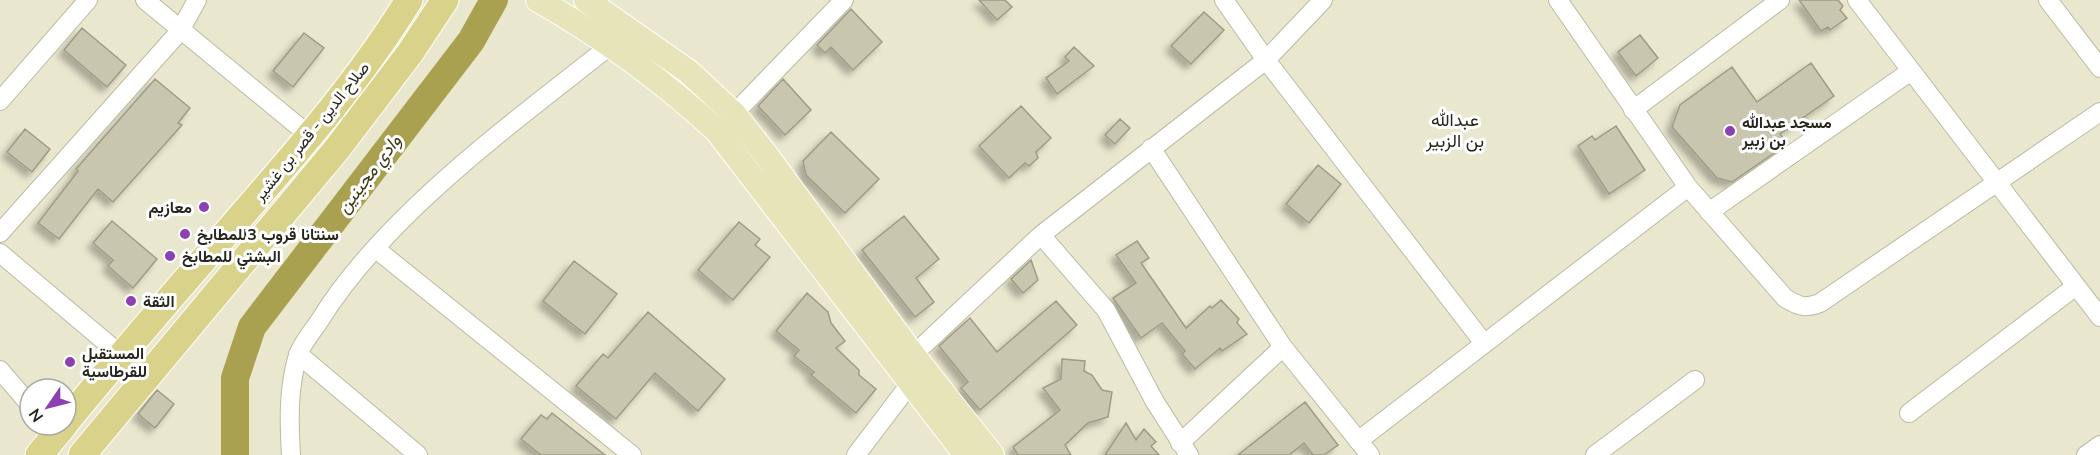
<svg xmlns="http://www.w3.org/2000/svg" width="2100" height="455" font-family="'Nunito Sans',Vazirmatn,sans-serif">
<style>
.lines{fill:none;stroke-linecap:round;stroke-linejoin:round}
.river{stroke:#a9a14f;stroke-width:28}
.building{fill:#c8c6ae;stroke:#9d9c84;stroke-width:1.5;filter:url(#shadow)}
.minor-casing{stroke:#bcbaa2;stroke-width:20}
.major-casing{stroke:#fff;stroke-width:26}
.highway-casing{stroke:#fff;stroke-width:29}
.minor{stroke:#fff;stroke-width:18}
.major{stroke:#e8e4b9;stroke-width:24}
.highway{stroke:#d9d28a;stroke-width:27}
.poi-dot{fill:#8d40b1;stroke:#fff;stroke-width:2}
.labels{text-anchor:middle;stroke-width:6;stroke-linejoin:round;paint-order:stroke}
.poi-label{font-size:16px;font-weight:bold;fill:#27261d;stroke:#fff;text-anchor:start}
.street-label{font-size:16px;fill:#27261d;stroke:#fff}
.neighbourhood-label{font-size:18px;fill:#27261d;stroke:#fff}
.water-label{font-size:18px;font-style:italic;fill:#3d3a16;stroke:#fff}
</style>
<defs>
<filter id="shadow"><feDropShadow dx="-5.5" dy="5.5" stdDeviation="3" flood-color="#0004"/></filter>
</defs>
<rect width="100%" height="100%" fill="#e9e7ce"/>
<g class="lines">
<path class="river" d="M 235,455 L 235,378 L 252,327 L 471,41 L 494,0"/>
</g>
<path class="building" d="M 979,0 L 1005,0 L 1012,7 L 997,20 Z
M 1799,0 L 1838,0 L 1843,6 L 1840,10 L 1847,18 L 1830,30 L 1828,27 L 1821,31 Z
M 851,9 L 882,42 L 853,70 L 831,47 L 825,53 L 817,45 Z
M 1204,12 L 1224,30 L 1191,64 L 1171,46 Z
M 82,28 L 126,65 L 107,87 L 64,50 Z
M 304,33 L 324,48 L 293,87 L 273,71 Z
M 1640,35 L 1658,58 L 1636,76 L 1618,52 Z
M 1074,47 L 1094,66 L 1057,94 L 1046,78 L 1069,61 L 1065,57 Z
M 1811,63 L 1834,96 L 1780,134 L 1787,144 L 1732,182 L 1717,178 L 1672,127 L 1680,105 L 1732,67 L 1757,102 Z
M 155,79 L 190,108 L 178,123 L 182,125 L 113,202 L 98,189 L 59,239 L 38,223 L 78,171 L 76,169 Z
M 783,79 L 811,110 L 785,135 L 758,106 Z
M 1021,106 L 1051,138 L 1036,152 L 1038,158 L 1029,166 L 1025,163 L 1009,178 L 979,146 Z
M 1120,119 L 1130,128 L 1115,144 L 1105,135 Z
M 1616,126 L 1645,170 L 1609,194 L 1578,146 L 1592,136 L 1595,140 Z
M 25,129 L 50,149 L 32,172 L 7,152 Z
M 831,132 L 879,179 L 845,213 L 806,175 L 803,161 Z
M 1318,165 L 1341,184 L 1309,223 L 1286,204 Z
M 904,216 L 939,259 L 916,278 L 934,302 L 915,317 L 862,250 Z
M 112,221 L 157,259 L 133,288 L 108,266 L 113,260 L 93,243 Z
M 739,222 L 760,239 L 755,245 L 770,257 L 733,300 L 698,270 Z
M 1137,241 L 1149,258 L 1141,263 L 1186,328 L 1210,306 L 1212,308 L 1221,300 L 1239,319 L 1237,323 L 1247,334 L 1222,351 L 1220,348 L 1195,369 L 1182,354 L 1185,351 L 1162,323 L 1141,338 L 1113,298 L 1136,283 L 1116,255 Z
M 1031,260 L 1038,280 L 1023,293 L 1011,279 Z
M 574,261 L 617,294 L 585,334 L 543,301 Z
M 807,293 L 828,312 L 831,323 L 845,341 L 836,348 L 859,370 L 859,375 L 876,389 L 856,413 L 811,375 L 814,372 L 794,356 L 799,350 L 776,331 Z
M 1056,301 L 1077,325 L 980,410 L 961,388 L 968,382 L 939,346 L 970,318 L 997,352 Z
M 648,312 L 725,379 L 698,411 L 655,373 L 616,419 L 576,386 L 603,354 L 608,358 Z
M 1062,359 L 1085,361 L 1084,371 L 1092,375 L 1102,390 L 1112,392 L 1108,417 L 1088,423 L 1065,445 L 1071,455 L 1018,455 L 1013,447 L 1060,410 L 1043,388 L 1061,379 Z
M 157,390 L 174,404 L 155,428 L 138,414 Z
M 1305,402 L 1338,445 L 1324,455 L 1313,455 L 1304,443 L 1289,455 L 1238,455 Z
M 552,413 L 605,455 L 541,455 L 521,439 L 541,415 L 547,419 Z
M 1126,423 L 1136,440 L 1144,429 L 1156,442 L 1151,446 L 1159,455 L 1105,455 Z"/>
<g class="lines">
<g class="minor-casing">
<path id="minor" d="M 145,0 L 310,136
M 1224,0 L 1266,60 L 1483,342
M 1558,0 L 1688,187 L 1785,298 C 1798,306 1805,309 1820,303 L 2100,112
M 1857,0 L 2100,317
M 2048,0 L 2100,68
M 0,101 L 88,0
M 1633,110 L 1780,0
M 725,123 L 844,0
M 1151,148 L 1283,347 L 1370,455
M 1709,212 L 1911,71
M 0,233 L 180,31 L 197,0
M 1041,235 L 1106,310 L 1155,402 L 1189,455
M 376,249 L 632,455
M 0,253 L 121,355
M 298,354 L 418,455
M 913,355 L 1041,235 L 1266,60 L 1323,0
M 0,370 L 30,405
M 1909,413 L 2076,286
M 1358,441 L 1688,187
M 1180,443 L 1283,347
M 291,455 C 289,422 288,388 298,355 C 302,343 313,331 320,320 C 385,215 514,122 611,45
M 856,455 L 910,384
M 1595,455 L 1695,380
M 2086,455 L 2100,445"/>
</g>
<g class="major-casing">
<path id="major" d="M 538,0 C 603,37 662,80 717,131 L 966,455
M 586,0 L 689,72 L 734,114 L 767,156 L 913,355 L 992,455"/>
</g>
<g class="highway-casing">
<path id="highway" d="M 66,422 C 123,352 183,283 242,215 C 302,146 361,78 409,0
M 39,455 L 64,425
M 82,455 L 337,149 L 410,53 L 445,0"/>
</g>
<use href="#minor" class="minor"/>
<use href="#major" class="major"/>
<use href="#highway" class="highway"/>
</g>
<g class="poi-dot">
<circle cx="1730" cy="131" r="6"/>
<circle cx="204" cy="207" r="6"/>
<circle cx="185" cy="234" r="6"/>
<circle cx="170" cy="256" r="6"/>
<circle cx="131" cy="301" r="6"/>
<circle cx="70" cy="362" r="6"/>
</g>
<g class="labels">
<g class="poi-label">
<text x="1742" y="128">مسجد عبدالله<tspan x="1742" dy="18">بن زبير</tspan></text>
<text x="192" y="213" text-anchor="end">معازيم</text>
<text x="197" y="240">سنتانا قروب 3للمطابخ</text>
<text x="182" y="262">البشتي للمطابخ</text>
<text x="143" y="307">الثقة</text>
<text x="82" y="359">المستقبل<tspan x="82" dy="18">للقرطاسية</tspan></text>
</g>
<g class="street-label">
<text transform="translate(311 131) rotate(-51)" y="6">صلاح الدين - قصر بن غشير</text>
</g>
<g class="neighbourhood-label">
<text x="1455" y="126">عبدالله<tspan x="1455" dy="21">بن الزبير</tspan></text>
</g>
<g class="water-label">
<text transform="translate(369 174) rotate(-53)" y="6">وادي مجينين</text>
</g>
</g>
<g transform="translate(48 407) rotate(235)"><circle r="28" fill="#ffffff" stroke="#a9a8a5" stroke-width="1.5"/>
<path d="M0-4.5L10 22L0 15L-10 22Z" fill="#8d40b1"/>
<text y="-9" font-size="16" font-weight="bold" text-anchor="middle" fill="#27261d">N</text>
</g>
</svg>
